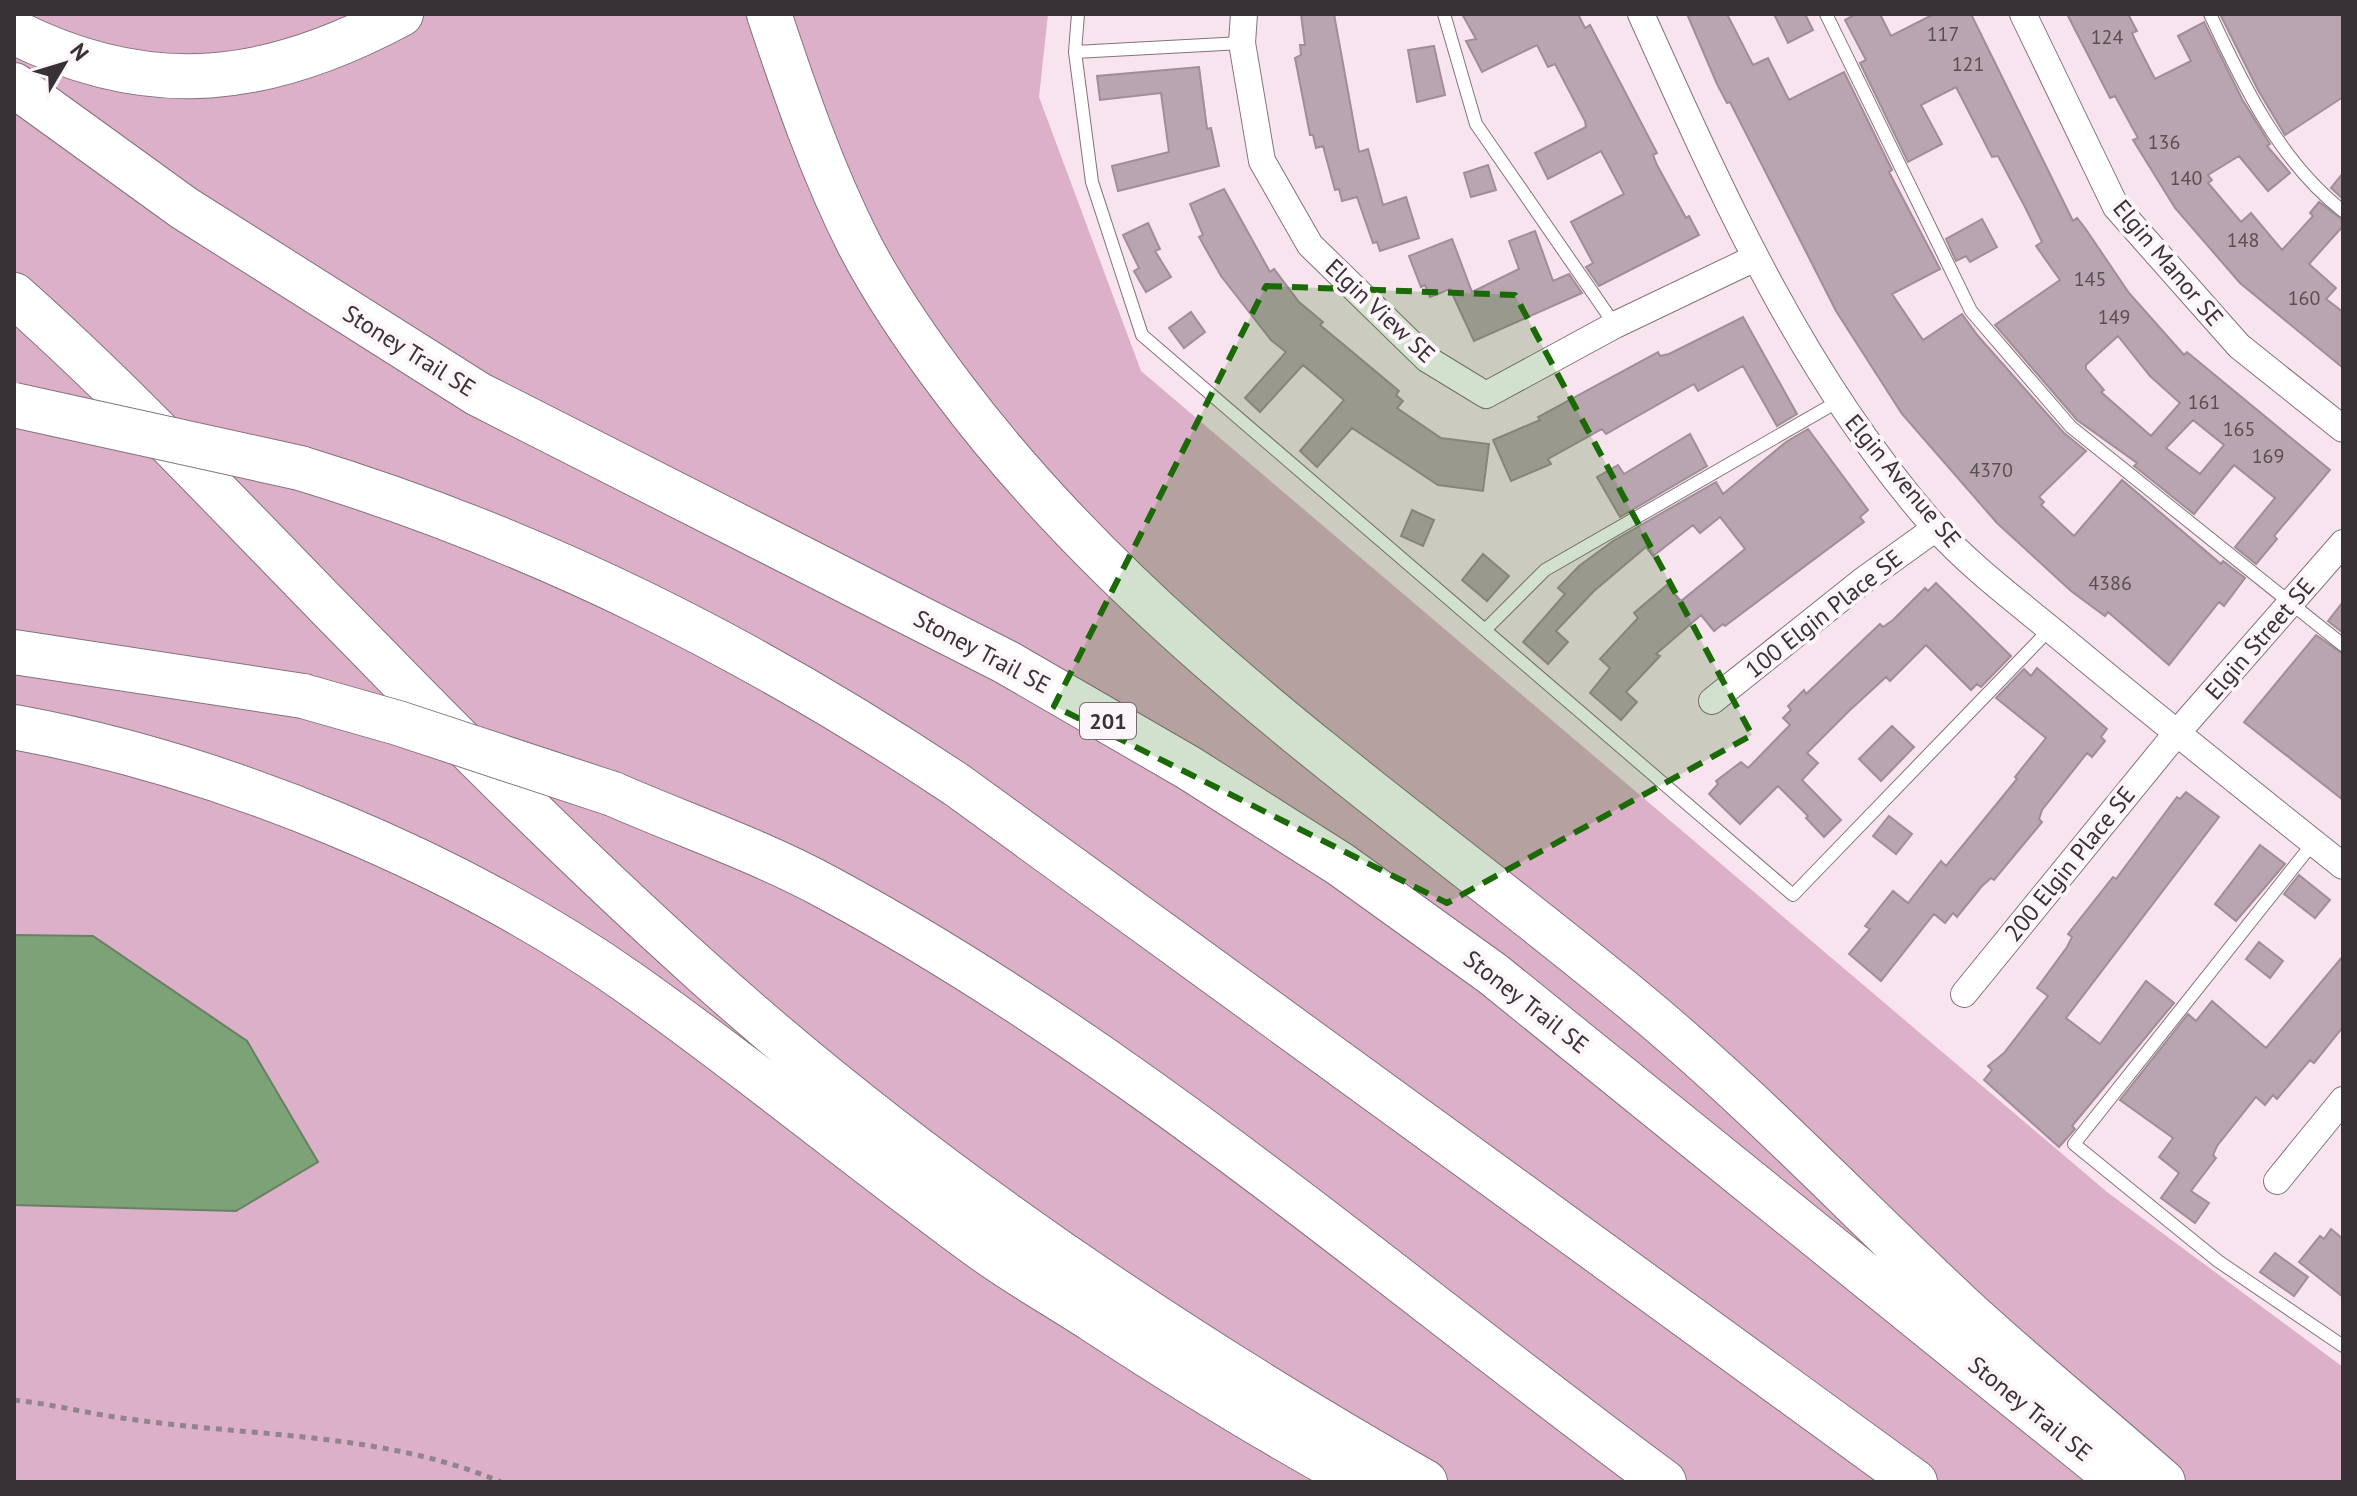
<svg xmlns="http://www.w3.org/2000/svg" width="2357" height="1496" font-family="'PT Sans',sans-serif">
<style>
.green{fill:#dcb0c8}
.water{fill:#7da277;stroke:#688063;stroke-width:2}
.building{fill:#b8a5af;stroke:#9f8d97;stroke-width:2;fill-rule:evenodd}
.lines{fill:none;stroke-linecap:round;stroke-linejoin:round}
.service-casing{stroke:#84727c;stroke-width:14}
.minor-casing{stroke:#84727c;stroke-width:28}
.motorway-casing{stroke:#84727c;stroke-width:46}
.path{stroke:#91848c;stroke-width:5;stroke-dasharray:6 6;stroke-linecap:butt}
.service{stroke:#fff;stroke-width:12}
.minor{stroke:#fff;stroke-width:26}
.motorway{stroke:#fff;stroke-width:44}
.motorway-bridge-casing{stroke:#84727c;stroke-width:46;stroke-linecap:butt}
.motorway-bridge{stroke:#fff;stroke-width:44}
.marked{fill:#1c6907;fill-opacity:0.2;stroke:#1c6907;stroke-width:6;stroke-dasharray:16 10;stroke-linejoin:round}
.labels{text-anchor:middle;stroke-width:8;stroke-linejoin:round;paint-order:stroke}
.number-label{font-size:20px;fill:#584e54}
.shield{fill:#fdf5fa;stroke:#736c70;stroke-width:2}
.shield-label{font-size:22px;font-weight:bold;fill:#383135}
.street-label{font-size:24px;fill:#383135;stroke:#fdf5fa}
</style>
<rect width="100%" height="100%" fill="#f8e4ef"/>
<path class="green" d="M 14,14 L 1048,14 L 1039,97 L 1141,371 L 2107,1192 L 2343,1367 L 2343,1482 L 14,1482 Z"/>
<path class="water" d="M 14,935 L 93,936 L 247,1041 L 318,1162 L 236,1211 L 14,1205 Z"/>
<path class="building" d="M 1301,14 L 1334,14 L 1359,152 L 1368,149 L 1383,205 L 1406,197 L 1419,238 L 1380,251 L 1377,242 L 1373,243 L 1357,197 L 1342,201 L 1339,189 L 1335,190 L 1323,146 L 1316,148 L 1313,135 L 1310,135 L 1295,58 L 1301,55 L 1300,45 L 1305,45 Z
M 1462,14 L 1578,14 L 1585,28 L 1590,25 L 1657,153 L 1653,155 L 1657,165 L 1686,218 L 1689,216 L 1699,235 L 1599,286 L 1586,267 L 1593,263 L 1571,222 L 1624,194 L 1601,151 L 1548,179 L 1535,153 L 1586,127 L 1585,121 L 1555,64 L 1548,67 L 1537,45 L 1482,72 L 1466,41 L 1476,39 Z
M 1687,14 L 1727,14 L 1753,65 L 1768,58 L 1789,100 L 1844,72 L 1892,170 L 1889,172 L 1940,269 L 1892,294 L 1923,340 L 1962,314 L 1978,336 L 2064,433 L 2086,451 L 2039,497 L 2044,502 L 2041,505 L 2074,536 L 2122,480 L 2221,564 L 2223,561 L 2245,578 L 2224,606 L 2219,602 L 2169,665 L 2108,612 L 2105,616 L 2071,591 L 1997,523 L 1902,414 L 1836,311 L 1730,102 L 1727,103 L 1717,84 Z
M 1774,14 L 1805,14 L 1813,30 L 1788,43 Z
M 1856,14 L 1880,14 L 1891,36 L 1934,14 L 1971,14 L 2073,221 L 2077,218 L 2085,228 L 2129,293 L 2184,355 L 2187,352 L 2330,470 L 2274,536 L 2277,539 L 2256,564 L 2235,547 L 2275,498 L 2234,465 L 2194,514 L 2134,466 L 2137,463 L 2077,420 L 1995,325 L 2060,280 L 2036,246 L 2042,242 L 2026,209 L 1998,156 L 1992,157 L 1956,87 L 1921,105 L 1942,144 L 1908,162 L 1860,63 L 1866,60 L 1845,20 ZM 2118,336 L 2150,376 L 2180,403 L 2151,436 L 2101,392 L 2104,390 L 2086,369 L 2086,365 ZM 2193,420 L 2224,445 L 2200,474 L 2166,448 Z
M 2067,14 L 2128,14 L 2137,31 L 2132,33 L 2136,42 L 2155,79 L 2191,61 L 2178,36 L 2204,22 L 2242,99 L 2270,144 L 2267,146 L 2290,173 L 2268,191 L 2239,156 L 2208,175 L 2212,180 L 2208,183 L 2241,222 L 2251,213 L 2282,250 L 2313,216 L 2310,213 L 2319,202 L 2343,220 L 2343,226 L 2309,264 L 2336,288 L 2326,299 L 2343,312 L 2343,368 L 2240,283 L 2175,208 L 2133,140 L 2138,138 L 2115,96 L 2110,98 Z
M 2220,14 L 2343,14 L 2343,97 L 2285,135 L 2258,90 Z
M 1434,46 L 1445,95 L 1417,102 L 1408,50 Z
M 1199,67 L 1207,129 L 1211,128 L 1219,166 L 1118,191 L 1112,166 L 1169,152 L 1161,93 L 1100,100 L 1097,76 Z
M 1488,165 L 1496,190 L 1471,197 L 1464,173 Z
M 2343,173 L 2343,199 L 2331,188 Z
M 1224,189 L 1270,272 L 1274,269 L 1299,302 L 1323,322 L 1320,325 L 1399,391 L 1396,395 L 1403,401 L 1397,408 L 1441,438 L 1489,444 L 1483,491 L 1438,485 L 1352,428 L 1317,467 L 1300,451 L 1344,400 L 1303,365 L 1260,412 L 1245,398 L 1286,352 L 1271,340 L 1221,276 L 1199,237 L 1203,235 L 1190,204 Z
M 1982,219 L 1997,247 L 1970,262 L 1966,256 L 1956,261 L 1946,239 Z
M 1148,223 L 1160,249 L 1155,251 L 1171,277 L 1146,292 L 1134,271 L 1139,268 L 1123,235 Z
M 1535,231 L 1553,281 L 1569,274 L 1582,293 L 1474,341 L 1450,289 L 1430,297 L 1425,285 L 1421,287 L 1409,256 L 1452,239 L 1472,292 L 1519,269 L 1509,241 Z
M 1191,312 L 1205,332 L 1184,348 L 1169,328 Z
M 1743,317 L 1797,414 L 1777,426 L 1743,366 L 1698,391 L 1694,384 L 1606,434 L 1602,429 L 1548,459 L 1551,464 L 1511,481 L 1493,440 L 1540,420 L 1538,417 L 1658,352 L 1660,356 L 1669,354 Z
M 1808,429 L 1868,510 L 1860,517 L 1864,522 L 1725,626 L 1723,624 L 1714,631 L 1701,615 L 1656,654 L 1660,656 L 1626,692 L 1637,702 L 1621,720 L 1590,693 L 1610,668 L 1600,659 L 1638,618 L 1634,613 L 1667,585 L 1681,601 L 1745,549 L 1720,517 L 1700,533 L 1693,525 L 1653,556 L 1646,547 L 1594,591 L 1556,631 L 1568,642 L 1548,664 L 1523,642 L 1565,594 L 1558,588 L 1579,566 L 1613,541 L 1716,482 L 1723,494 L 1786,442 Z
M 1690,434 L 1707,466 L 1620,517 L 1597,477 L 1618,465 L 1624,474 Z
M 1412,510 L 1434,520 L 1423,546 L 1401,536 Z
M 1483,554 L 1509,576 L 1487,601 L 1462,580 Z
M 1936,583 L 2011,656 L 1981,687 L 1977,684 L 1971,690 L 1926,645 L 1890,681 L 1886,677 L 1849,711 L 1807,753 L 1818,763 L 1802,780 L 1841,820 L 1824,837 L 1806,818 L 1808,816 L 1778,786 L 1740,824 L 1709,794 L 1718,784 L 1716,781 L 1741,762 L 1748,768 L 1790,725 L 1783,718 L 1791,710 L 1788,706 L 1804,690 L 1806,694 L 1880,624 L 1883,627 L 1893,620 L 1925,588 L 1928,591 Z
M 2343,602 L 2343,633 L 2328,621 Z
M 2316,635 L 2343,654 L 2343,800 L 2244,722 Z
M 2037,668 L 2107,729 L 2101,737 L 2105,741 L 2092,757 L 2087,753 L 2042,810 L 2039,819 L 2042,822 L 1994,880 L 1991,878 L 1982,886 L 1957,917 L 1953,913 L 1945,923 L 1934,914 L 1881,981 L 1849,954 L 1870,929 L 1865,926 L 1893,891 L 1908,903 L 1941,861 L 1946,866 L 2017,779 L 2015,777 L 2046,738 L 1996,698 L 2024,669 L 2031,676 Z
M 1892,726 L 1914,747 L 1881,781 L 1859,759 Z
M 2186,792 L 2219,817 L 2066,1018 L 2100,1044 L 2146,981 L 2174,1003 L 2072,1126 L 2075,1129 L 2059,1147 L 1984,1080 L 1992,1070 L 1988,1066 L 2004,1053 L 2048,996 L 2037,988 L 2067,947 L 2072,937 L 2068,934 L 2113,877 L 2116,879 L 2177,797 L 2180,799 Z
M 1889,816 L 1912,834 L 1896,854 L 1873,836 Z
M 2260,845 L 2285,864 L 2236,921 L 2215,904 Z
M 2299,875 L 2330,900 L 2315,918 L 2284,894 Z
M 2259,942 L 2283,961 L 2270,978 L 2246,959 Z
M 2343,956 L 2343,1027 L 2314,1063 L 2310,1060 L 2277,1099 L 2273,1095 L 2265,1105 L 2256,1097 L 2217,1146 L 2213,1155 L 2216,1158 L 2191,1191 L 2209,1203 L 2195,1223 L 2161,1198 L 2179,1173 L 2159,1157 L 2173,1138 L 2120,1100 L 2188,1014 L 2196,1021 L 2212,1001 L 2266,1048 Z
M 2331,1229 L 2343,1239 L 2343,1297 L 2299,1262 L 2320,1236 L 2324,1239 Z
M 2275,1253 L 2308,1277 L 2294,1296 L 2260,1272 Z"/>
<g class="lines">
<g class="service-casing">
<path id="service" d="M 1078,14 L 1075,52 L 1092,182 L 1142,335 L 1793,895 L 2050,629
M 1444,14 L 1476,124 L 1615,325
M 1826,14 L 1971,311 L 2071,427 L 2343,645
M 2210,14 C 2243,85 2280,162 2343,211
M 1075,52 L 1242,43
M 1486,629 L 1545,570 L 1837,402
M 2313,843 L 2074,1144 L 2218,1261 L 2343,1346"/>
</g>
<g class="minor-casing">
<path id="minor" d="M 1244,14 L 1242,43 L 1262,161 L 1310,245 L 1427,359 L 1486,395 L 1615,325 L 1755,258
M 1641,14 C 1722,194 1802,376 1934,526 C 1972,569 2022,605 2066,642 C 2157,718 2250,792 2343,866
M 2023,14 L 2116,207 L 2239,346 L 2343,429
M 1712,701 L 1865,579 L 1936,528
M 1964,994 L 2176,734 L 2343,543
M 2277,1181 L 2343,1100"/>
</g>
<g class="motorway-casing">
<path id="motorway" d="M 769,14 C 795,92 822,171 859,244 C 886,296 920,345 955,391 C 1140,637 1402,808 1637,1003 C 1751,1097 1853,1205 1961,1306 C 2026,1366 2096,1423 2163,1482
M 14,32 C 152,101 269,85 401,14
M 14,85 L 184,208 L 478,394 L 1006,662 L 1189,768 L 1340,864 L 1493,974 L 2121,1482
M 14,295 C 140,407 252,530 370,649 C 478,760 589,870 704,973 C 920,1167 1173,1338 1425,1482
M 300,468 C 539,541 750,647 957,785 L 1915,1482
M 14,652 L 303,696
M 14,727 C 222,765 458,862 631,984 C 750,1068 863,1162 981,1248 C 1017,1274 1056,1296 1093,1320 C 1180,1377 1269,1432 1361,1482
M 613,794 C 684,825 760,851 828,888 C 1130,1051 1389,1279 1664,1482"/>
</g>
<path class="path" d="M 14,1400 C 52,1404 90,1414 129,1419 C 253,1437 383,1432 501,1482"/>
<use href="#service" class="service"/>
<use href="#minor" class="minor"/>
<use href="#motorway" class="motorway"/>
<g class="motorway-bridge-casing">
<path id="motorway-bridge" d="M 14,405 L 300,468
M 303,696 L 398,723 L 613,794"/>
</g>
<use href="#motorway-bridge" class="motorway-bridge"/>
</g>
<path class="marked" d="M 1266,286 L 1515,295 L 1752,735 L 1447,903 L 1054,706 Z"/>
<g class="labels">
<g class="number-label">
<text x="1943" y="41">117</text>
<text x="2107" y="44">124</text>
<text x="1968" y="71">121</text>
<text x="2164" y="149">136</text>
<text x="2186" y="185">140</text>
<text x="2243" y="247">148</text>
<text x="2090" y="286">145</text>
<text x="2304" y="305">160</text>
<text x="2114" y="324">149</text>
<text x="2204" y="409">161</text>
<text x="2239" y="436">165</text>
<text x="2268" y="463">169</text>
<text x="1991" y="477">4370</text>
<text x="2110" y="590">4386</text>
</g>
<rect class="shield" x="1080" y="703" width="56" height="36" rx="6"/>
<g class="shield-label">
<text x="1108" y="729">201</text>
</g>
<g class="street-label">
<text transform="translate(2168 263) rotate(50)" y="8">Elgin Manor SE</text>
<text transform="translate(1380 311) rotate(43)" y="8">Elgin View SE</text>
<text transform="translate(409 351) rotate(32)" y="8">Stoney Trail SE</text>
<text transform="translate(1903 481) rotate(50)" y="8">Elgin Avenue SE</text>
<text transform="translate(1824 614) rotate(-38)" y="8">100 Elgin Place SE</text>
<text transform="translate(2260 639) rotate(-49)" y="8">Elgin Street SE</text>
<text transform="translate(982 652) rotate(28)" y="8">Stoney Trail SE</text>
<text transform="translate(2070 864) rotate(-51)" y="8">200 Elgin Place SE</text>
<text transform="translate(1526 1002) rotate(38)" y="8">Stoney Trail SE</text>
<text transform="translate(2030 1409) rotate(39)" y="8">Stoney Trail SE</text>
</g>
</g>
<rect width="2357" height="1496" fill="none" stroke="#383135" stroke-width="32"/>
<g transform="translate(64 64) rotate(52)" stroke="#fdf5fa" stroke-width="6" paint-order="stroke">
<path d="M0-6L14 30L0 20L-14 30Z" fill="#383135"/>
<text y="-12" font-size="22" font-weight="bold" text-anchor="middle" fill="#383135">N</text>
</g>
</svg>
